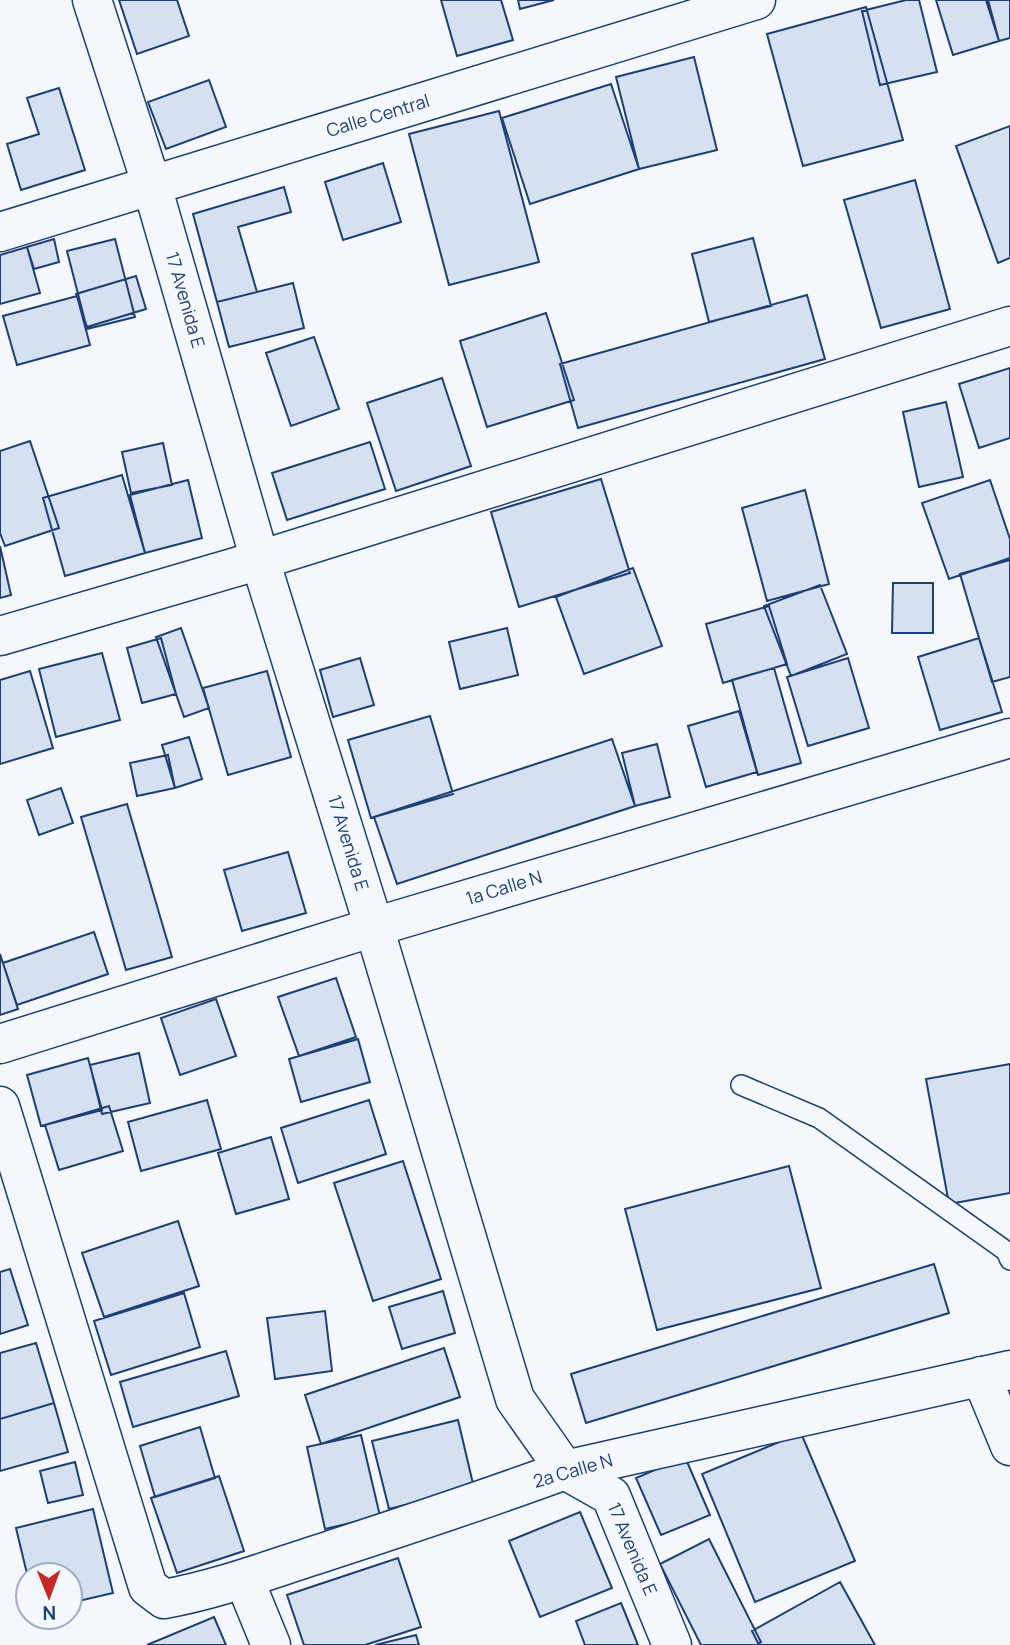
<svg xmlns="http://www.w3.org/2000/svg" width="1010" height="1645" font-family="Manrope,sans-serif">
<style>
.building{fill:#d5e0f0;stroke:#1d3f73;stroke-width:2}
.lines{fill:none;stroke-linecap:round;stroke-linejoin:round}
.service-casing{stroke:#1d3f73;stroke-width:22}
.minor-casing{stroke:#1d3f73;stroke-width:41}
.service{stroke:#f4f7fb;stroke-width:19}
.minor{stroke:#f4f7fb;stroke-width:38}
.labels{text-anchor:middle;stroke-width:5;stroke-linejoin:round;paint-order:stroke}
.street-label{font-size:18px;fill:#1d3f73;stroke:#f4f7fb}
</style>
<rect width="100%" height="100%" fill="#f4f7fb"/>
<path class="building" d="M 119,0 L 177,0 L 189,36 L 137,54 Z
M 441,0 L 501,0 L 513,40 L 457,56 Z
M 518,0 L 554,0 L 520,9 Z
M 906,0 L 919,0 L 937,72 L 880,85 L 862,11 Z
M 936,0 L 988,0 L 999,41 L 953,55 Z
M 986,0 L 1010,0 L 1010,38 L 999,41 Z
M 866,7 L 903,140 L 803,166 L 767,34 Z
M 694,57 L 717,150 L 639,169 L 616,77 Z
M 209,80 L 226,127 L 166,149 L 148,102 Z
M 611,84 L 639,169 L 530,204 L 502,118 Z
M 59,88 L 85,170 L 21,190 L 7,144 L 39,134 L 27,98 Z
M 499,111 L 539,262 L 449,285 L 409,134 Z
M 1010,126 L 1010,258 L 998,263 L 956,146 Z
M 383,163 L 401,222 L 343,240 L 325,182 Z
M 915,180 L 950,309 L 881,328 L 844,200 Z
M 284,187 L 291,212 L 238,227 L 257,292 L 217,302 L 193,214 Z
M 753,238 L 771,306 L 709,322 L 692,254 Z
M 54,239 L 59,262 L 34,269 L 27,247 Z
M 115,239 L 135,317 L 87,329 L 67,251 Z
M 27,247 L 40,293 L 0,304 L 0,255 Z
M 136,276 L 146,309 L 87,327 L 76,294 Z
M 293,283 L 304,328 L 229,347 L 217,302 Z
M 807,295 L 825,359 L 578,428 L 560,364 Z
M 77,296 L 90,345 L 17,365 L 3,316 Z
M 546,313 L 574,400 L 487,427 L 460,341 Z
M 314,337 L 339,409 L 291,426 L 266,353 Z
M 1010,368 L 1010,438 L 979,448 L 959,384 Z
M 442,378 L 471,466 L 396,491 L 367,403 Z
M 946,402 L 963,477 L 919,487 L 903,412 Z
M 30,441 L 59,528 L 5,546 L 0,533 L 0,451 Z
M 370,442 L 385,489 L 287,520 L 272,473 Z
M 163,443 L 172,485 L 131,493 L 122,452 Z
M 122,475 L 145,553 L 65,576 L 43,498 Z
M 601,479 L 630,573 L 519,607 L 491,512 Z
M 188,480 L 202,538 L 145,553 L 130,495 Z
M 990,480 L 1010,539 L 1010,558 L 949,579 L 922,503 Z
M 805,490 L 829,584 L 767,601 L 742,508 Z
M 0,546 L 11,595 L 0,598 Z
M 1010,560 L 1010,677 L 992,682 L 960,574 Z
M 633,568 L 662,646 L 584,674 L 556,597 Z
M 893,583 L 933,583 L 933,633 L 892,633 Z
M 820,585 L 847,654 L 791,676 L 764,606 Z
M 769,606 L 787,664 L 723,683 L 706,624 Z
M 181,628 L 209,708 L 184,717 L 156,637 Z
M 507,628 L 518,675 L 460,689 L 449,642 Z
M 161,638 L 176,694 L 142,703 L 127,648 Z
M 979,638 L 1002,712 L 940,730 L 918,657 Z
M 102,653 L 120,720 L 56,737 L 39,669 Z
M 360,658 L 374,705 L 333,717 L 320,670 Z
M 848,658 L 869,728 L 808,746 L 787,677 Z
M 774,668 L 801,763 L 758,775 L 732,680 Z
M 30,671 L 53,748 L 0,764 L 0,680 Z
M 267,671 L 291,757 L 228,775 L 203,688 Z
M 739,711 L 757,772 L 706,787 L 688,726 Z
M 430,716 L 453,794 L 371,818 L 348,740 Z
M 189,737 L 202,779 L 175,788 L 162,745 Z
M 612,739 L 635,806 L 397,884 L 374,817 Z
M 657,744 L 670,797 L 635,806 L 622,753 Z
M 168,755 L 175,788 L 137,796 L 130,763 Z
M 61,788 L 73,823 L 39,835 L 27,800 Z
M 127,804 L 172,957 L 126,970 L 81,817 Z
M 288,852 L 306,913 L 242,931 L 224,870 Z
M 94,932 L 108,974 L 17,1005 L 3,963 Z
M 0,954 L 18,1009 L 0,1015 Z
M 336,978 L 356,1037 L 299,1056 L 278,997 Z
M 216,999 L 236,1056 L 180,1075 L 161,1018 Z
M 358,1039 L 370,1082 L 301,1102 L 289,1059 Z
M 139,1053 L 150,1103 L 102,1114 L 90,1065 Z
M 88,1058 L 102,1110 L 41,1126 L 27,1075 Z
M 1010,1064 L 1010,1193 L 949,1204 L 926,1079 Z
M 207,1100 L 221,1149 L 141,1171 L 128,1122 Z
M 369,1100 L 386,1154 L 298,1183 L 281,1128 Z
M 109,1106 L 123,1151 L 59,1170 L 45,1125 Z
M 271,1137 L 289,1199 L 236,1214 L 218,1153 Z
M 403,1161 L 441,1279 L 373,1301 L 334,1183 Z
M 789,1166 L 821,1288 L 657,1330 L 625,1209 Z
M 178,1221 L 199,1286 L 104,1317 L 82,1253 Z
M 934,1264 L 949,1313 L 586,1423 L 571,1374 Z
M 10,1269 L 28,1325 L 0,1334 L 0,1272 Z
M 443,1291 L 455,1333 L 402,1349 L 389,1307 Z
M 184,1293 L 200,1347 L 111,1375 L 94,1321 Z
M 325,1311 L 332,1371 L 275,1379 L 267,1318 Z
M 36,1343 L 54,1403 L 0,1419 L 0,1353 Z
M 444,1348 L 460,1397 L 321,1444 L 305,1395 Z
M 226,1351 L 239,1396 L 133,1427 L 120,1382 Z
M 54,1403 L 68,1452 L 0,1471 L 0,1419 Z
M 458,1420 L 474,1488 L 389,1509 L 372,1441 Z
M 200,1427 L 215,1478 L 155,1497 L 140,1446 Z
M 801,1433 L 855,1561 L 755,1602 L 702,1474 Z
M 361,1435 L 380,1516 L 325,1529 L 307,1447 Z
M 685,1457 L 710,1515 L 661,1535 L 636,1478 Z
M 75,1462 L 83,1495 L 48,1503 L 40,1471 Z
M 219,1476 L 244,1551 L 177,1573 L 151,1498 Z
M 93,1509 L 113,1593 L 70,1603 L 70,1575 L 28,1575 L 28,1578 L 16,1528 Z
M 580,1512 L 612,1588 L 540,1617 L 509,1541 Z
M 709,1539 L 761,1642 L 756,1645 L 701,1645 L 660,1564 Z
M 398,1558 L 421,1627 L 365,1645 L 304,1645 L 287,1595 Z
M 840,1582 L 875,1645 L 759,1645 L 752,1631 Z
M 621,1603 L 638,1645 L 585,1645 L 576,1621 Z
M 214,1617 L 226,1645 L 147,1645 Z
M 416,1635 L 419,1645 L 375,1645 Z"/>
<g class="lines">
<g class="service-casing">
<path id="service" d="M 741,1085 L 819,1118 L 1006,1251 L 1010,1260"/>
</g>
<g class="minor-casing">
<path id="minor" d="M 92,0 L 152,186 L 260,560 L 374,927 L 515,1399 L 565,1470 L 611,1496 L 672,1645
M 0,232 L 756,0
M 0,636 L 260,560 L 1010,326
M 0,1044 L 374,927 L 1010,738
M 0,1106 L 148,1587 L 164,1599 C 220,1589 274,1568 328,1551 C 407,1525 487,1499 565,1470 L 1010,1370
M 981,1376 L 1010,1446
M 244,1579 L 271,1645"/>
</g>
<use href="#service" class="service"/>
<use href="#minor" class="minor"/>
</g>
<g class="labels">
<g class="street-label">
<text transform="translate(378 116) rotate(-17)" y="6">Calle Central</text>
<text transform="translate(185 300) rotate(74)" y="6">17 Avenida E</text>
<text transform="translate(348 843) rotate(73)" y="6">17 Avenida E</text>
<text transform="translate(504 888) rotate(-17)" y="6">1a Calle N</text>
<text transform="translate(573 1471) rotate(-16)" y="6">2a Calle N</text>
<text transform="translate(632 1549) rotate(67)" y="6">17 Avenida E</text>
</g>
</g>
<g transform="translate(49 1596) rotate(179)"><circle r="33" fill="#f4f7fb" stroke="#9eadc5" stroke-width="2"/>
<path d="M0-5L12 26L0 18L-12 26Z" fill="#c62828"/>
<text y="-10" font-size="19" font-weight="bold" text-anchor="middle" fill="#1d3f73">N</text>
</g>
</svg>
